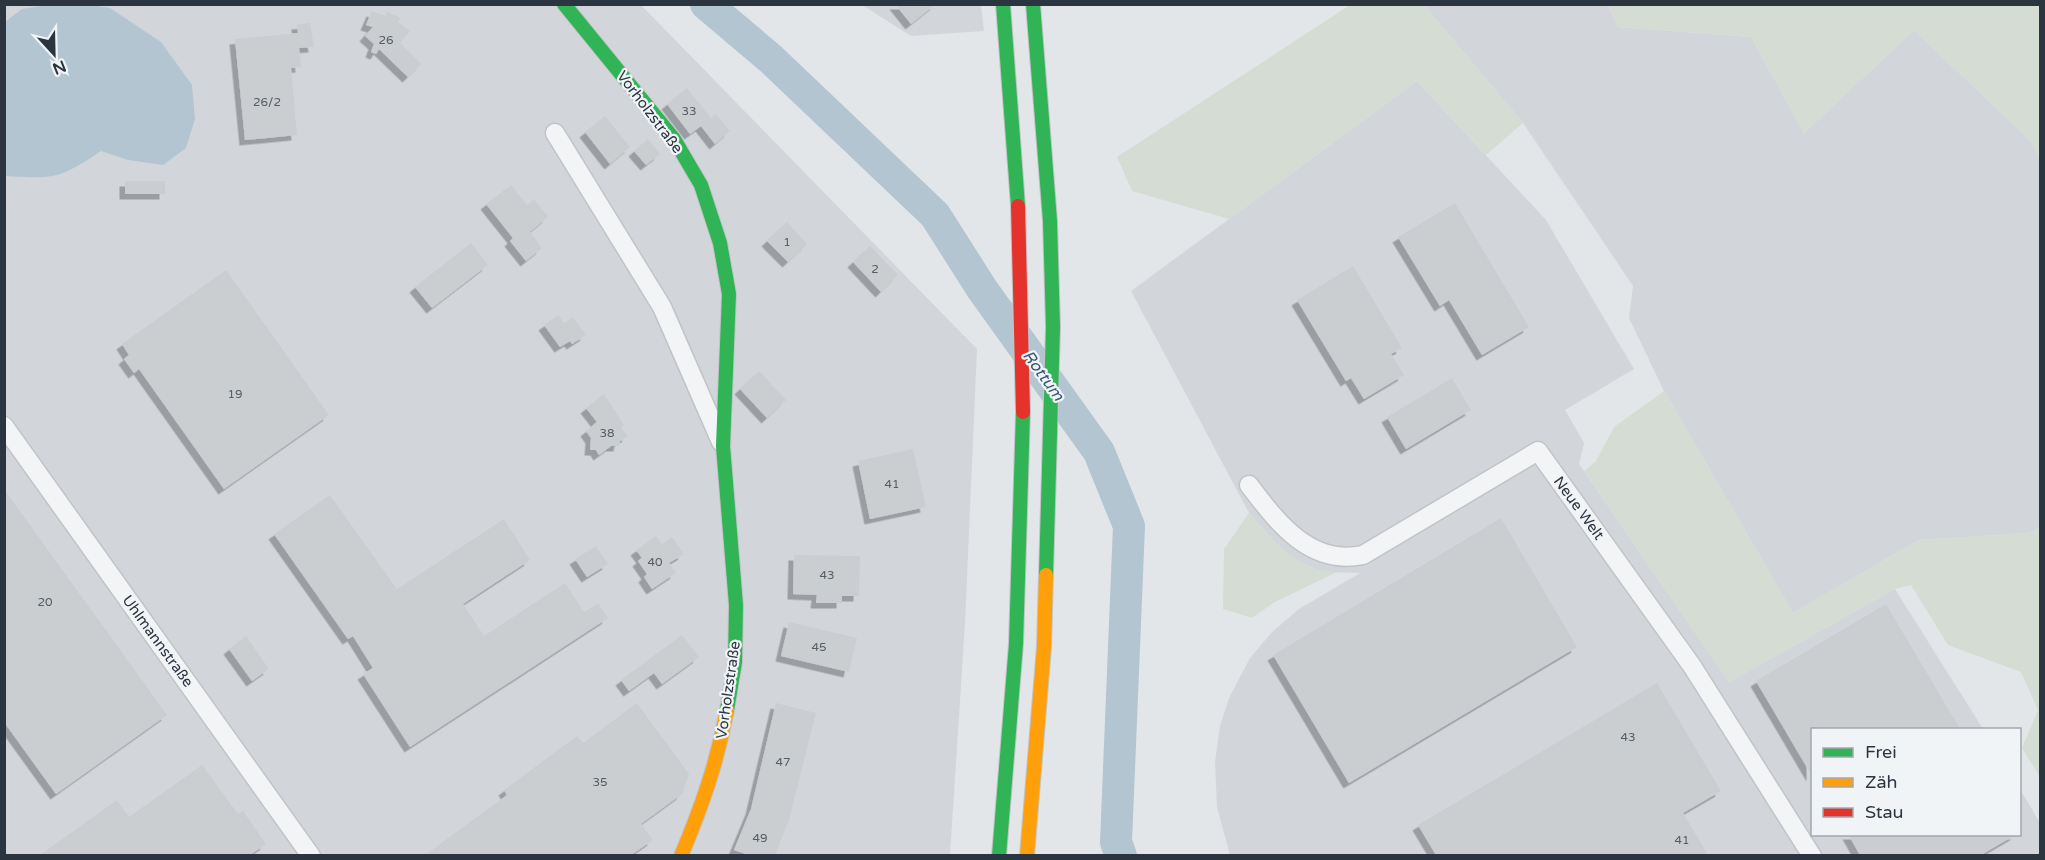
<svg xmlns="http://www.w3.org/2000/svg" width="2045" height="860" font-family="'Varela Round',sans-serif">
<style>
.built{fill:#d2d6db}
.green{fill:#d5dcd4}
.water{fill:#b3c5d1}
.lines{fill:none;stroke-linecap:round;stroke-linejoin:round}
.river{stroke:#b3c5d1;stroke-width:32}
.building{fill:#cbced0;filter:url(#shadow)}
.street-casing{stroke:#c1c4c6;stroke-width:21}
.fast-casing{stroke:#c1c4c6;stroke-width:16}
.slow-casing{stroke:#c1c4c6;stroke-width:16}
.jam-casing{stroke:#c1c4c6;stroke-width:16}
.street{stroke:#f2f4f5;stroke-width:18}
.fast{stroke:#30b455;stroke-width:14}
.slow{stroke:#ff9f0a;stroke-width:14}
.jam{stroke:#e5322d;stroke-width:14}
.labels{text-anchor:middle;stroke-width:4.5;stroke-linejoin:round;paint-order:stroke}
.number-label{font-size:12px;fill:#545c65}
.street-label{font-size:15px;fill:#2b3540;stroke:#f1f4f7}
.water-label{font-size:16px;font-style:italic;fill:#375872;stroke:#f1f4f7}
</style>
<defs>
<filter id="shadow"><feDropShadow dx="-5.5" dy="5.5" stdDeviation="0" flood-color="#0004"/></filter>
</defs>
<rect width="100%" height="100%" fill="#e3e6e8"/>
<path class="built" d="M 5,5 L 641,5 L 977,349 L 965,624 L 950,855 L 5,856 Z
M 862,5 L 981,5 L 984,31 L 911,36 Z
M 1424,5 L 1608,5 L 1618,27 L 1751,37 L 1804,133 L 1914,30 L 2030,140 L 2040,158 L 2040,527 L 2029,533 L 1919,540 L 1793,613 L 1664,391 L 1629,318 L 1633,286 L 1523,123 Z
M 1417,81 L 1546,220 L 1634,369 L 1565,410 L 1584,443 L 1579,464 L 1729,682 L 1895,589 L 1983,729 L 1812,730 L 1812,834 L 2020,834 L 2020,789 L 2040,823 L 2040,855 L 1230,855 L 1217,807 L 1215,762 L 1220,726 L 1229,698 L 1250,658 L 1272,632 L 1299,609 L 1360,573 L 1323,572 L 1301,563 L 1280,548 L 1249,513 L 1131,291 Z"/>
<path class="green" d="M 1350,5 L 1424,5 L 1523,123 L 1486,155 L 1417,81 L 1229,219 L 1132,191 L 1117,157 Z
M 1608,5 L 2040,5 L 2040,158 L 2030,140 L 1914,30 L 1804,133 L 1751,37 L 1618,27 Z
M 1664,391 L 1793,613 L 1919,540 L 2029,533 L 2040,527 L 2040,777 L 2022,748 L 2038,710 L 2021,672 L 1948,645 L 1911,585 L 1895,589 L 1729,682 L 1584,471 L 1596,461 L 1614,427 Z
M 1249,513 C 1273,540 1297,571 1337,572 L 1273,603 L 1252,618 L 1223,609 L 1224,549 Z"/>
<path class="water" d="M 54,4 L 91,5 L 110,8 L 161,42 L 192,85 L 195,119 L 186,148 L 163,165 L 128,160 L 101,151 C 59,179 55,179 5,176 L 5,22 L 22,9 Z"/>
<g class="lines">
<path class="river" d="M 706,4 L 771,59 L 935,215 L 982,289 L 1099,452 L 1129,526 L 1116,842 L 1121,856"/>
</g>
<path class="building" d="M 895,4 L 936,4 L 911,24 Z
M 372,11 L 385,16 L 387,12 L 401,18 L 398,22 L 410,31 L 400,43 L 421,64 L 408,77 L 379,49 L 376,54 L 371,52 L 374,44 L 365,36 L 373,27 L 366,25 Z
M 310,23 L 314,47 L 299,48 L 301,67 L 291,68 L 297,135 L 245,140 L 235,39 L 298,33 L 297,24 Z
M 687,88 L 711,118 L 716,114 L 730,131 L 715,144 L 701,126 L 690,134 L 667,104 Z
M 605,116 L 630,147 L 610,164 L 585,132 Z
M 648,139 L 660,154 L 646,165 L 634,151 Z
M 125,181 L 165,181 L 165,194 L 125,194 Z
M 511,185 L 527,205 L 534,199 L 548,217 L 530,232 L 542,248 L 526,261 L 510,241 L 513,238 L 486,204 Z
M 1455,203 L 1529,327 L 1482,355 L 1449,300 L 1440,306 L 1398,237 Z
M 787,222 L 807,244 L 788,262 L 767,241 Z
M 471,243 L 488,265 L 432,308 L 415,287 Z
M 870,246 L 898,275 L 881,292 L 853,262 Z
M 1353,266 L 1402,348 L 1391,354 L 1404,375 L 1364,399 L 1351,378 L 1346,381 L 1297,300 Z
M 226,270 L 329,415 L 224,489 L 139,369 L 134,373 L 124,359 L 129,355 L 122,344 Z
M 558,315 L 564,323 L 573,317 L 586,335 L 572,344 L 570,341 L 560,347 L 544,325 Z
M 759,371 L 786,400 L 767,418 L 740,389 Z
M 1452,378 L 1471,410 L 1406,449 L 1387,417 Z
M 604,394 L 624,425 L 621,428 L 628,436 L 620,441 L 619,446 L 611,446 L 599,455 L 596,450 L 590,450 L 591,438 L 586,431 L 597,422 L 586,408 Z
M 913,449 L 926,507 L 870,519 L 858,461 Z
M 4,489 L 167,715 L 56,794 L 4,722 Z
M 330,495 L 397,589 L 504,519 L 530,560 L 463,604 L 484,636 L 565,583 L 584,612 L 598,603 L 608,618 L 410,747 L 363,674 L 373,668 L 353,636 L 348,639 L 274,534 Z
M 1501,518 L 1577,647 L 1349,783 L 1273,655 Z
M 656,536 L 662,544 L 672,537 L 684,554 L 669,563 L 676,573 L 652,589 L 644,577 L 647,574 L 638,561 L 642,558 L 636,550 Z
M 596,546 L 608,564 L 587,577 L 575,559 Z
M 794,555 L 860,556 L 859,596 L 842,596 L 842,603 L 816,603 L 817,595 L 793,594 Z
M 1886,604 L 1960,729 L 1812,729 L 1812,776 L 1756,681 Z
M 789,622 L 857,638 L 849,672 L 781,656 Z
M 682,635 L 699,657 L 662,684 L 654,673 L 629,691 L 621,680 Z
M 246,636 L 269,669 L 252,681 L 229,649 Z
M 1657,683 L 1721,791 L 1683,813 L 1708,855 L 1436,855 L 1418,825 Z
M 637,703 L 689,774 L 682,794 L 641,824 L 653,840 L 631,855 L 425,855 L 507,795 L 504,790 L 577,736 L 583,743 Z
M 776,703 L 816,713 L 789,820 L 775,855 L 749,855 L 734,850 L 751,809 Z
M 202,765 L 238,814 L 243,811 L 266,844 L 250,855 L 40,855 L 117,800 L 129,817 Z
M 1848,834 L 2017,834 L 1981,855 L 1860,855 Z"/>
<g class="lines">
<g class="street-casing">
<path id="street" d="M 555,133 L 662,307 L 721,442
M 4,426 L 311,856
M 1249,485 C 1278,523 1310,566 1363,555 L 1538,451 L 1692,666 L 1812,856"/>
</g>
<g class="fast-casing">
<path id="fast" d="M 564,4 L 674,139 L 701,185 L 720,243 L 729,294 L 723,446 L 736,605 L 735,662 L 727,710
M 1003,4 L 1018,206
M 1033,4 L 1050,221 L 1053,327 L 1046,575
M 999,856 L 1016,644 L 1023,412"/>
</g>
<g class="slow-casing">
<path id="slow" d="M 681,856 C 702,806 717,763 727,710
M 1027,856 L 1044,647 L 1046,575"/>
</g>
<g class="jam-casing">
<path id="jam" d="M 1018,206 L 1023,412"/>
</g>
<use href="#street" class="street"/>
<use href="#fast" class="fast"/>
<use href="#slow" class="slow"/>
<use href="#jam" class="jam"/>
</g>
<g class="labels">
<g class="number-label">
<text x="386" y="44">26</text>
<text x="267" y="106">26/2</text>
<text x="689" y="115">33</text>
<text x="787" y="246">1</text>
<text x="875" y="273">2</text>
<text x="235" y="398">19</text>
<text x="607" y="437">38</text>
<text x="892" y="488">41</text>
<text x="655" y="566">40</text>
<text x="827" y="579">43</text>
<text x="45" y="606">20</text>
<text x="819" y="651">45</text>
<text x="1628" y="741">43</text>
<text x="783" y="766">47</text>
<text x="600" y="786">35</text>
<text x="760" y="842">49</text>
<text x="1682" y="844">41</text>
</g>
<g class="street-label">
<text transform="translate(650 112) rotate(53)" y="5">Vorholzstraße</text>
<text transform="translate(1579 508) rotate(54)" y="5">Neue Welt</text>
<text transform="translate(158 641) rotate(54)" y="5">Uhlmannstraße</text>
<text transform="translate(728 690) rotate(-82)" y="5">Vorholzstraße</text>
</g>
<g class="water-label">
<text transform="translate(1044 375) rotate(54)" y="6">Rottum</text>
</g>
</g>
<rect width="2045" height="860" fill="none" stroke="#2b3540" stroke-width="12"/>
<rect x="1811" y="728" width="210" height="108" fill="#f1f4f7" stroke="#a2a8ae" stroke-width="1.5"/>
<rect x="1823" y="748" width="30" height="9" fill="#30b455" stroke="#a2a8ae" stroke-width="1.5"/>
<text x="1865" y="758" font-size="18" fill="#2b3540">Frei</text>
<rect x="1823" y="778" width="30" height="9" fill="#ff9f0a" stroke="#a2a8ae" stroke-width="1.5"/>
<text x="1865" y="788" font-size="18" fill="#2b3540">Zäh</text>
<rect x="1823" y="808" width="30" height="9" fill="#e5322d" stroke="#a2a8ae" stroke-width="1.5"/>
<text x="1865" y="818" font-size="18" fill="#2b3540">Stau</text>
<g transform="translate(54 54) rotate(158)" stroke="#f1f4f7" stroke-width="4.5" paint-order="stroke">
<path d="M0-4.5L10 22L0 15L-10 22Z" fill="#2b3540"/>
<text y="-9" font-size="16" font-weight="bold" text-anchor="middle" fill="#2b3540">N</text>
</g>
</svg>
